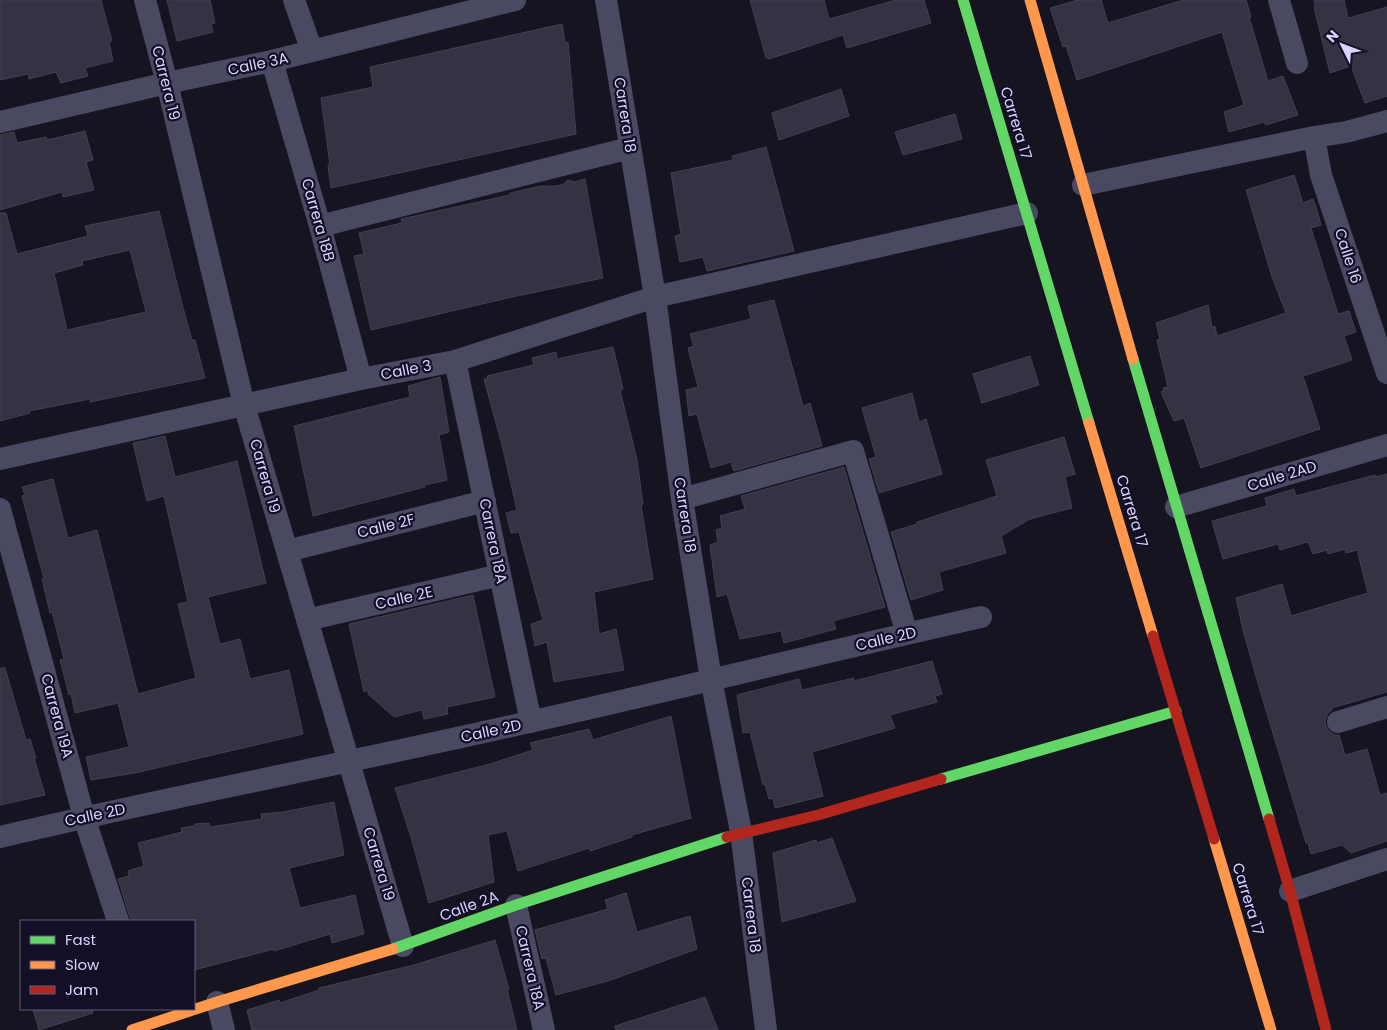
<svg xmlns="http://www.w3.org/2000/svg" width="1387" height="1030" font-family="Poppins,sans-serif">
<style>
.building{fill:#343243;stroke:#433f54;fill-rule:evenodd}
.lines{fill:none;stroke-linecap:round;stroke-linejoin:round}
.street{stroke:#4a4962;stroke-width:22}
.fast{stroke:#63d668;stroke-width:11}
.slow{stroke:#ff974d;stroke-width:11}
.jam{stroke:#b3261e;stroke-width:11}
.labels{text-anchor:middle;stroke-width:4.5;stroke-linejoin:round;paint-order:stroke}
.street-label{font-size:15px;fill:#d9d4ff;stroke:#130f26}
</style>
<rect width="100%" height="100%" fill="#161421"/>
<path class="building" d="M 0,0 L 101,0 L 112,41 L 109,42 L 113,61 L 85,68 L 88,76 L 61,83 L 56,72 L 29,79 L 28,74 L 0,80 Z
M 167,0 L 210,0 L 215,23 L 211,24 L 213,32 L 177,41 Z
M 750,0 L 824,0 L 829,19 L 896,0 L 924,0 L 931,23 L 847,48 L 843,35 L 769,59 L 768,58 L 766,58 Z
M 1078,0 L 1101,0 L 1108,23 L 1183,0 L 1246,0 L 1251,17 L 1249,17 L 1268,81 L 1283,76 L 1298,115 L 1266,125 L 1264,122 L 1229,132 L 1224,112 L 1244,105 L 1222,32 L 1077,80 L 1066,46 L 1063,47 L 1050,8 Z
M 1314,0 L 1344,0 L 1348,18 L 1387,7 L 1387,96 L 1365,103 L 1351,66 L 1330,73 L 1314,7 L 1315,6 Z
M 562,24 L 565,43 L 568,42 L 576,134 L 331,188 L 328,165 L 330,165 L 321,98 L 373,87 L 370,67 Z
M 841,89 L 849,116 L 779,140 L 772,113 Z
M 955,114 L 962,139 L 903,155 L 895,132 Z
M 85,131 L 93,160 L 86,162 L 94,190 L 63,197 L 62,192 L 0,210 L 0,135 L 14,132 L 17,143 L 46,137 L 47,140 Z
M 766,147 L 794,251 L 707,271 L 703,257 L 680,262 L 675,236 L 681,234 L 671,173 L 733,160 L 732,156 Z
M 1294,175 L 1303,203 L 1313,199 L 1317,210 L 1321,225 L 1311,228 L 1338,314 L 1349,311 L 1356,332 L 1344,336 L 1352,360 L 1303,376 L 1320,429 L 1201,468 L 1184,418 L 1174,421 L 1161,392 L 1164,391 L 1163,388 L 1168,387 L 1157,340 L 1160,339 L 1156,323 L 1208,305 L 1212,327 L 1215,326 L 1217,336 L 1286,313 L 1272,277 L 1246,190 Z
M 585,179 L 603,278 L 512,297 L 371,330 L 354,256 L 364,254 L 359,233 L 402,223 L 401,219 L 510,195 L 510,193 L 541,186 L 556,186 L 564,184 L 568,180 L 574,182 Z
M 159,211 L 182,304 L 192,340 L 195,340 L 205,378 L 90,402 L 90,399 L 29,411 L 30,413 L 0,421 L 0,213 L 6,213 L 17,254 L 88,236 L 85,226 ZM 130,250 L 146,312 L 67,330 L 54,273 L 83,265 L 82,261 Z
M 774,300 L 803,406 L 810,403 L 822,446 L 734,471 L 731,462 L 711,468 L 697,414 L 689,416 L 686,390 L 698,387 L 688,348 L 694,346 L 690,334 L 751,319 L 748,306 Z
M 613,347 L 623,389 L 620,390 L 637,460 L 643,504 L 641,505 L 653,579 L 594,592 L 599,634 L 616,629 L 624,670 L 554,682 L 547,642 L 535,646 L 531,624 L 543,620 L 519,532 L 511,533 L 506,513 L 517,510 L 502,445 L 484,379 L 488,379 L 487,376 L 534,365 L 532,358 L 556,352 L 557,359 Z
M 1030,356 L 1039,385 L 982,403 L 973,374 Z
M 440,377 L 449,432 L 439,435 L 447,480 L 425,485 L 425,487 L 313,516 L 294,426 L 410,397 L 408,386 Z
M 912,393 L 919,422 L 926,419 L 942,474 L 879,493 L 869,459 L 876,457 L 862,408 Z
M 165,436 L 175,477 L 237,461 L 266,583 L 208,597 L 220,644 L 240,639 L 250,679 L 289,670 L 303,734 L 135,773 L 91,780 L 86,757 L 129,747 L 118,703 L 75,713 L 71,694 L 69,695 L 60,660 L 64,659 L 52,612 L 50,613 L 42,579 L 44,579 L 22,496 L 25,495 L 22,487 L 53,479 L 68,538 L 97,530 L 138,694 L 196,678 L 178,604 L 188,602 L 164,496 L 147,501 L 133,443 Z
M 1064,437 L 1075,474 L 1065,477 L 1072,508 L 1030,519 L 1001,536 L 1006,553 L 939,572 L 943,590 L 911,600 L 891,532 L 917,524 L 917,522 L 997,496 L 986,460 Z
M 844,467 L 885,607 L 833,621 L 836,629 L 784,643 L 781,631 L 740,639 L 727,594 L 717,597 L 710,545 L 718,542 L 716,530 L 722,528 L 720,516 L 745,509 L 741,496 Z
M 1387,474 L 1387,692 L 1332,708 L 1332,710 L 1328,713 L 1325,720 L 1326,726 L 1329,731 L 1335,735 L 1339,735 L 1345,755 L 1367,749 L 1380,795 L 1387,793 L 1387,841 L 1351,853 L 1342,845 L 1311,854 L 1308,843 L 1306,843 L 1257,680 L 1243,630 L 1236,598 L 1282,584 L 1291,616 L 1368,593 L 1357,550 L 1346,553 L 1345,549 L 1328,554 L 1327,550 L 1313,554 L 1308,542 L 1280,550 L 1278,544 L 1223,559 L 1212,521 L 1267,506 L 1265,498 L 1294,489 L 1296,496 L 1375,475 L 1375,477 Z
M 473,595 L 495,697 L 447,707 L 448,714 L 424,719 L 422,710 L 394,717 L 368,694 L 368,690 L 364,692 L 349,624 Z
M 932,661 L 942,694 L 935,696 L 937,702 L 890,715 L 895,728 L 812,752 L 823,796 L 775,808 L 773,798 L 769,799 L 765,784 L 763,785 L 750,732 L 743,733 L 737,695 L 799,679 L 802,690 L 854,678 L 854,681 Z
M 0,668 L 5,668 L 26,740 L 30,739 L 36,758 L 34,758 L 45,795 L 0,805 Z
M 671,716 L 691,818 L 632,835 L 632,837 L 590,851 L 589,848 L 518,871 L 507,831 L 488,835 L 494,882 L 429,903 L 411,837 L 395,788 L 490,764 L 533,750 L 530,743 L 589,729 L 593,740 Z
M 334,802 L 344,855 L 289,868 L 300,908 L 355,895 L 364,934 L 332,943 L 330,934 L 274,951 L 274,949 L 194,970 L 194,921 L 131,921 L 118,879 L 129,876 L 128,871 L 144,866 L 138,843 L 182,832 L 181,828 L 194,826 L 195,824 L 209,823 L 210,827 L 262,819 L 261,814 L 283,812 Z
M 832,838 L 856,901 L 782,922 L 773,853 L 816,840 L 817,843 Z
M 626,893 L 637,932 L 690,916 L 697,949 L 608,981 L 556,995 L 546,958 L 542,959 L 535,930 L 608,909 L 605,900 Z
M 495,940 L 509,989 L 507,989 L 517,1030 L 252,1030 L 247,1010 L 279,1000 L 280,1003 L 319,990 L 319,988 L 414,965 Z
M 705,997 L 718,1030 L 616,1030 L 615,1026 Z
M 33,1009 L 92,1009 L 93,1013 L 39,1030 Z"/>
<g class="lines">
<path class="street" d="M 145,0 L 167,83 L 244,405 L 403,946
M 294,0 L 312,51
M 606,0 L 655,297 L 682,499 L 711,679 L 741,832 L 766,1030
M 1279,0 L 1297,63
M 272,61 L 320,226 L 361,379
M 0,122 L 167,83 L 272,61 L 515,0
M 1314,137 L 1321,175 L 1387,373
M 1083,185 L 1314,137 L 1346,132 L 1387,121
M 320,226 L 630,148
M 455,361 L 531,722
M 0,459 L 361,379 L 455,361 L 655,297 L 1027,213
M 682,499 L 853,451 L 907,634
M 1176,507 L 1387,445
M 0,509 L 84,817 L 118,921
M 287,551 L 485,501
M 307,620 L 500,575
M 1338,722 L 1387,707
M 0,837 C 160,799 323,768 484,732 C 650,696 815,654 981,617
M 1290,891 L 1387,859
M 516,905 L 544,1030
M 217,1002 L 224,1030"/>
<path class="fast" d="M 963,0 L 1089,423
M 1133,359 L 1269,819
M 941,779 L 1176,711
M 393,949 L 516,905 L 727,837"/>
<path class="slow" d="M 1030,0 L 1133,359
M 1089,423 L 1153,636
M 1214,839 L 1271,1030
M 132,1030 L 217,1002 L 393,949"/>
<path class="jam" d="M 1153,636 L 1214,839
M 1269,819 L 1290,891 L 1326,1030
M 727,837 L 818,815 L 941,779"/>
</g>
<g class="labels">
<g class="street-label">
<text transform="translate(258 64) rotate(-12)" y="5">Calle 3A</text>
<text transform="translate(166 83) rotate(76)" y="5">Carrera 19</text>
<text transform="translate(625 115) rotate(81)" y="5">Carrera 18</text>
<text transform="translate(1016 123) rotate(73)" y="5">Carrera 17</text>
<text transform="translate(318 220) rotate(74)" y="5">Carrera 18B</text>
<text transform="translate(1348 256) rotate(72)" y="5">Calle 16</text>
<text transform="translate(406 370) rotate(-11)" y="5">Calle 3</text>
<text transform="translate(265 476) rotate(74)" y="5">Carrera 19</text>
<text transform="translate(1282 476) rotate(-17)" y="5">Calle 2AD</text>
<text transform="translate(1132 511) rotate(73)" y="5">Carrera 17</text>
<text transform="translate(685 515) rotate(81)" y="5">Carrera 18</text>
<text transform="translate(386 526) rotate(-14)" y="5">Calle 2F</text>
<text transform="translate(493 541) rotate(78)" y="5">Carrera 18A</text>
<text transform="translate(404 598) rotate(-13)" y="5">Calle 2E</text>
<text transform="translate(886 639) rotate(-13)" y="5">Calle 2D</text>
<text transform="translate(57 716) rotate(75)" y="5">Carrera 19A</text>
<text transform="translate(491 731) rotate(-12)" y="5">Calle 2D</text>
<text transform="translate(95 815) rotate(-12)" y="5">Calle 2D</text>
<text transform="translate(379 864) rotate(73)" y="5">Carrera 19</text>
<text transform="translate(1248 899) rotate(73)" y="5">Carrera 17</text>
<text transform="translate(469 906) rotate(-20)" y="5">Calle 2A</text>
<text transform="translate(751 915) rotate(83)" y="5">Carrera 18</text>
<text transform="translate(530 968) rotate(77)" y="5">Carrera 18A</text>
</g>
</g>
<rect x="20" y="920" width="175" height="90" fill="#130f26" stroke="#625e7d"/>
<rect x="30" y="936" width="25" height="8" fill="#63d668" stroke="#625e7d"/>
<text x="65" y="945" font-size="15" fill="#d9d4ff">Fast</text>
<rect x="30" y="961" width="25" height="8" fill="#ff974d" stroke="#625e7d"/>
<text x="65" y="970" font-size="15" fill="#d9d4ff">Slow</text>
<rect x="30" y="986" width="25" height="8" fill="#b3261e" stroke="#625e7d"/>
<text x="65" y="995" font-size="15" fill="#d9d4ff">Jam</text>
<g transform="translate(1342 45) rotate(312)" stroke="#130f26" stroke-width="4" paint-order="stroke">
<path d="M0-4L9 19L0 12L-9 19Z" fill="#d9d4ff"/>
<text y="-8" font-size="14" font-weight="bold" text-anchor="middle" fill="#d9d4ff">N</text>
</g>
</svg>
